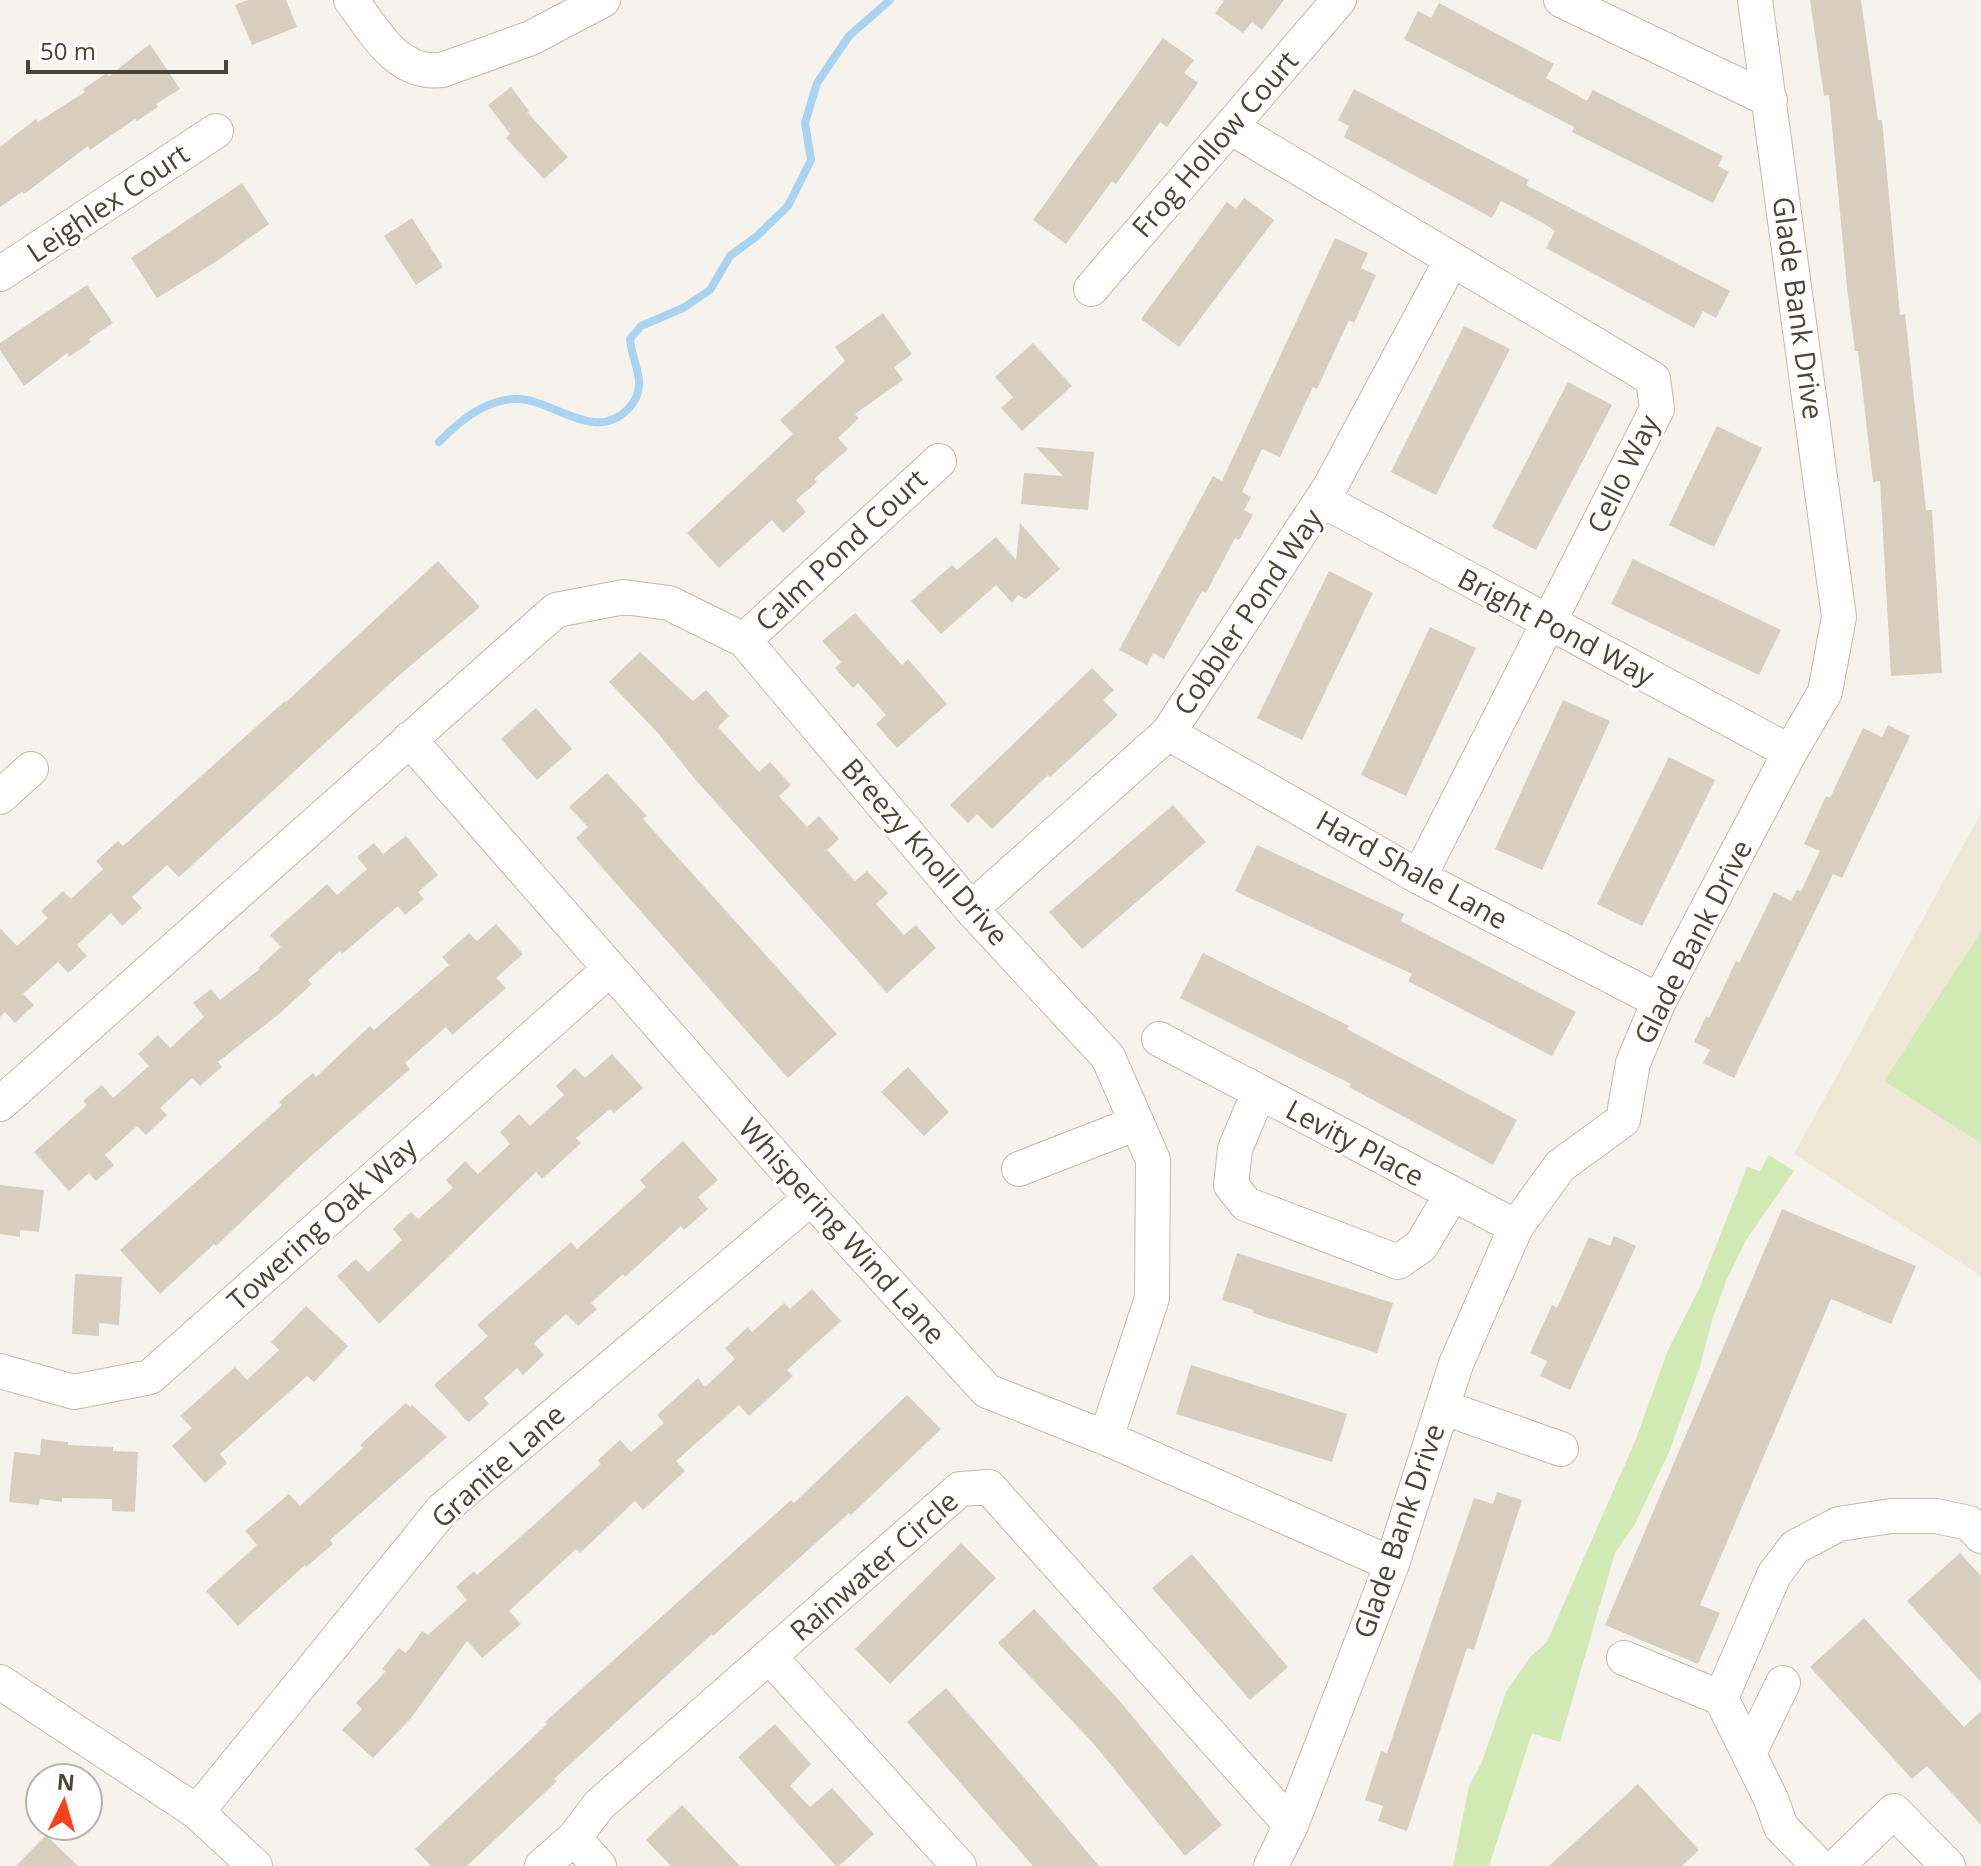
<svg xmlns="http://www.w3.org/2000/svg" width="1981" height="1866" font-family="'Open Sans',sans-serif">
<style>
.education{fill:#efe8d6}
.green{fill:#d2eab5}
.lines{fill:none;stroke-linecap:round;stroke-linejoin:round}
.stream{stroke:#a9d4f2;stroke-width:8}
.building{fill:#d8cfc1}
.minor-casing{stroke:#c2bbae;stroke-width:36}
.minor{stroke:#fff;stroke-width:34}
.labels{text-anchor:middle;stroke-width:6;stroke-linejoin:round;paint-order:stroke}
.street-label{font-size:28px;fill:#4b4439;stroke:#fff}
</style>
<rect width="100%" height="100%" fill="#f6f3ec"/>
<path class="education" d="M 1981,813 L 1981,1276 L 1794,1154 Z"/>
<path class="green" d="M 1981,932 L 1981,1143 L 1884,1081 Z
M 1769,1155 L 1794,1171 L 1746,1240 L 1726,1281 L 1712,1320 L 1699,1369 L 1669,1452 L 1635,1524 L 1615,1553 L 1560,1742 L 1532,1733 L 1489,1866 L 1453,1866 L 1469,1786 L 1482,1762 L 1506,1692 L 1530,1657 L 1547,1642 L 1636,1439 L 1668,1350 L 1699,1289 L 1747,1167 L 1760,1171 Z"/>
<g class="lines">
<path class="stream" d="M 439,442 C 458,422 484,401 512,399 C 551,396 593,445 628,409 C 636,400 639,394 639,381 C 638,367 631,354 630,339 L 641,326 L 683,308 L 710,290 L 730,256 L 757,236 L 788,206 L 811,160 L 805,123 L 817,83 L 849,36 L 890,0"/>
</g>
<path class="building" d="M 248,0 L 286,0 L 297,27 L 252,45 L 235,5 Z
M 1222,0 L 1284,0 L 1262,30 L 1252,22 L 1243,33 L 1215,13 L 1224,1 Z
M 1810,0 L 1861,0 L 1878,120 L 1882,120 L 1900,315 L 1905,314 L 1926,510 L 1932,510 L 1942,673 L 1891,676 L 1880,481 L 1873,482 L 1858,351 L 1855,351 L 1847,287 L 1829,95 L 1824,96 Z
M 1439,3 L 1554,64 L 1546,78 L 1587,101 L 1593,90 L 1723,156 L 1718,166 L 1729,172 L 1713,203 L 1572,132 L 1574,127 L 1404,39 L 1418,11 L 1431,18 Z
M 1163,38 L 1194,60 L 1184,73 L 1198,83 L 1167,127 L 1160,122 L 1116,184 L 1112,181 L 1066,244 L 1033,220 Z
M 150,44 L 180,89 L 156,104 L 158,107 L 137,121 L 135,119 L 90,150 L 88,146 L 24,194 L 22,192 L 0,207 L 0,147 L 36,119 L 38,122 L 85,92 L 83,89 L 107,73 L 109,76 Z
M 511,87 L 529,111 L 527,112 L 568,157 L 544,179 L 506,138 L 510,134 L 488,105 Z
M 1354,89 L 1529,180 L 1526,185 L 1730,291 L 1716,318 L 1703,311 L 1694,328 L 1546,248 L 1555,231 L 1543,223 L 1501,201 L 1492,218 L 1344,137 L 1349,126 L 1338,120 Z
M 242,183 L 269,224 L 214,263 L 157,298 L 131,258 Z
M 1244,198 L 1274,220 L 1179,347 L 1141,319 L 1227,202 L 1236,209 Z
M 412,218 L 443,267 L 416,285 L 384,236 Z
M 1335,238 L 1368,253 L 1361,268 L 1376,275 L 1354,323 L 1349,320 L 1317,389 L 1313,387 L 1280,457 L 1262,449 L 1242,492 L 1251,497 L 1244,510 L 1253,515 L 1239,540 L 1235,538 L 1206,593 L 1202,591 L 1164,659 L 1153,653 L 1147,665 L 1119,650 L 1213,476 L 1222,481 Z
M 87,285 L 113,323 L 89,339 L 91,342 L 69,357 L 67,353 L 24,386 L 0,350 L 0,343 Z
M 883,313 L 912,354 L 894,367 L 903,380 L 855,414 L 859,418 L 838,438 L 848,449 L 814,479 L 817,482 L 796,500 L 806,512 L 783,533 L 772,520 L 719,568 L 687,533 L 793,434 L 780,420 L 845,361 L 835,347 Z
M 1464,326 L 1510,349 L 1436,495 L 1391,472 Z
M 1033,343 L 1072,386 L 1022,431 L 1001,408 L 1013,397 L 995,377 Z
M 1568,382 L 1612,405 L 1536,550 L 1492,527 Z
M 1717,426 L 1762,448 L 1714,547 L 1669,525 Z
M 1036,447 L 1094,452 L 1088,510 L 1021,504 L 1024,473 L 1063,476 Z
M 1020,523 L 1060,569 L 1026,599 L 1018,595 L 1012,603 L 996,585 L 941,634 L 911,601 L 952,565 L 957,570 L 996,537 L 1016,560 Z
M 1633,559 L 1781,630 L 1759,675 L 1611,604 Z
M 438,561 L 480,607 L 396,678 L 179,877 L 167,865 L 132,897 L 142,908 L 122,926 L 111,913 L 77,945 L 87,956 L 68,973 L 58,962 L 23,994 L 34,1005 L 15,1023 L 5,1012 L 0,1017 L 0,928 L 17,946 L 48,918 L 41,911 L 63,891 L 71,899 L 103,869 L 96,861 L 118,841 L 123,846 L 285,701 L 286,702 Z
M 1329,571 L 1373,593 L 1302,740 L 1257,718 Z
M 855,613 L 902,665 L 908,659 L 947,704 L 897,748 L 876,724 L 886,715 L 858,683 L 853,688 L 835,668 L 841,662 L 822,641 Z
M 1430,627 L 1476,648 L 1406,796 L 1361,775 Z
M 640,652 L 693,701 L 706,690 L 729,716 L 718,727 L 759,772 L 770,762 L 791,785 L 779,796 L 807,827 L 819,816 L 839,839 L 827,850 L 855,881 L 867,871 L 888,893 L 876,904 L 904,935 L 916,925 L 936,948 L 887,993 L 694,778 L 657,732 L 609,682 Z
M 1092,668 L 1114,690 L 1103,700 L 1118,715 L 1050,777 L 1048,775 L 992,829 L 977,814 L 968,823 L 950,805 Z
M 1563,700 L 1610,721 L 1542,870 L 1495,849 Z
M 536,708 L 572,749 L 537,780 L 501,739 Z
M 1888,725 L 1910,736 L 1842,878 L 1833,874 L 1734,1078 L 1703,1063 L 1710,1050 L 1694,1042 L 1706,1016 L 1709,1018 L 1736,961 L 1739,963 L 1774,892 L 1791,901 L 1797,890 L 1801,891 L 1820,851 L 1804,844 L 1826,796 L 1830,798 L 1863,728 L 1882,737 Z
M 1669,757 L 1715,780 L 1642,926 L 1597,904 Z
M 607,773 L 647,816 L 643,819 L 837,1034 L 788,1078 L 576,838 L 588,827 L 569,807 Z
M 1173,805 L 1206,842 L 1082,949 L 1049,912 Z
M 406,836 L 438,875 L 418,892 L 424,899 L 405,915 L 398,906 L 342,954 L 340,951 L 308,980 L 312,984 L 279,1014 L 218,1062 L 222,1067 L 200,1086 L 192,1078 L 160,1108 L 167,1115 L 146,1135 L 137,1126 L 105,1155 L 114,1165 L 96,1181 L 89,1173 L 69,1191 L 34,1152 L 87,1105 L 83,1101 L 102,1085 L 113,1098 L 149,1066 L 138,1054 L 158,1035 L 170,1048 L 204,1017 L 193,1003 L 211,989 L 220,1000 L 260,969 L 258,968 L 281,947 L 270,935 L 327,884 L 337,895 L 367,869 L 357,857 L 374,843 L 383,854 Z
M 1257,845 L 1404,914 L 1401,921 L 1576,1012 L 1552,1056 L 1408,981 L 1412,974 L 1235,891 Z
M 496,924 L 523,954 L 496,978 L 506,988 L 452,1035 L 446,1027 L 405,1063 L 410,1069 L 301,1165 L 216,1246 L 214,1244 L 160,1294 L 120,1250 L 282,1105 L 279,1102 L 313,1073 L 316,1077 L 370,1026 L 374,1030 L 449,965 L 442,957 L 469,933 L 477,941 Z
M 1203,953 L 1349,1026 L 1347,1029 L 1517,1120 L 1493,1165 L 1349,1087 L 1351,1084 L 1180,998 Z
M 612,1054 L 643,1088 L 614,1113 L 610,1109 L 576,1138 L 581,1143 L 542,1179 L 536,1172 L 379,1324 L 337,1276 L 356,1259 L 368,1272 L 402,1240 L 393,1229 L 411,1212 L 418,1219 L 453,1188 L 446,1180 L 465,1161 L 478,1174 L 510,1144 L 500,1132 L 519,1114 L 530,1126 L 564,1095 L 556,1086 L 575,1068 L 585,1078 Z
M 908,1067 L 949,1112 L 924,1136 L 881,1092 Z
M 683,1141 L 718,1180 L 698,1197 L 708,1209 L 684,1230 L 681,1226 L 625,1277 L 623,1274 L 591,1303 L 597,1309 L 578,1326 L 566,1314 L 534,1343 L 544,1355 L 523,1375 L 517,1368 L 484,1398 L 489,1404 L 469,1422 L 466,1420 L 434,1385 L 488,1336 L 477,1325 L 571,1242 L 577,1249 L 646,1187 L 640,1180 Z
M 0,1185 L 44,1190 L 39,1232 L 20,1230 L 20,1237 L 0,1234 Z
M 1782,1209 L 1916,1266 L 1891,1324 L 1831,1299 L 1700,1605 L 1720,1613 L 1698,1664 L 1605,1625 Z
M 1614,1236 L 1636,1246 L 1570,1390 L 1540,1376 L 1547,1361 L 1530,1353 L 1552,1305 L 1557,1308 L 1589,1237 L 1610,1246 Z
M 1237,1253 L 1393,1303 L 1377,1353 L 1253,1313 L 1254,1310 L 1222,1300 Z
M 75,1274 L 122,1277 L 119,1325 L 99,1323 L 99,1336 L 72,1334 Z
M 812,1289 L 841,1321 L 787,1370 L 793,1376 L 749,1416 L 739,1405 L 676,1461 L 685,1471 L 643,1510 L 635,1501 L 580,1553 L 576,1549 L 509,1611 L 521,1624 L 482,1658 L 467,1641 L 411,1718 L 373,1758 L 342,1730 L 362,1709 L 356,1703 L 386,1671 L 382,1669 L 399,1648 L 406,1653 L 422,1631 L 428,1635 L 467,1600 L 456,1587 L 474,1571 L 477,1575 L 535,1524 L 601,1464 L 598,1460 L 620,1440 L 631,1452 L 664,1423 L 657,1415 L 698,1378 L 705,1387 L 735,1359 L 725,1348 L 748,1327 L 752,1332 L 784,1303 L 790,1309 Z
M 306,1306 L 348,1346 L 314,1382 L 307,1376 L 220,1454 L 227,1463 L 205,1483 L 172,1446 L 192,1428 L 180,1416 L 235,1367 L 247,1380 L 279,1350 L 271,1342 Z
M 1191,1365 L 1347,1414 L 1332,1462 L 1176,1414 Z
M 907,1395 L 941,1429 L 851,1515 L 849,1513 L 713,1636 L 712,1634 L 554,1779 L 557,1781 L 467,1866 L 431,1866 L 415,1849 L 547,1724 L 545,1722 L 791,1500 L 794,1503 Z
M 406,1403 L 410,1407 L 412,1405 L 447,1437 L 330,1540 L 333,1544 L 306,1567 L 305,1565 L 238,1626 L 206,1591 L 257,1545 L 245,1531 L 289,1494 L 300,1506 L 363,1448 L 360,1445 Z
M 41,1439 L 68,1442 L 68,1445 L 113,1447 L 113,1451 L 138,1452 L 135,1512 L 112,1511 L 112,1499 L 62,1498 L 62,1502 L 40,1499 L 39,1505 L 9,1502 L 14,1452 L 40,1455 Z
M 1497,1492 L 1522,1500 L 1474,1650 L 1467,1648 L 1407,1831 L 1378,1821 L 1383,1806 L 1365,1800 L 1381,1751 L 1387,1753 L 1474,1498 L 1493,1504 Z
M 961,1543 L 996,1578 L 890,1684 L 855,1649 Z
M 1960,1553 L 1981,1576 L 1981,1682 L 1907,1601 Z
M 1192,1554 L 1288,1667 L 1250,1700 L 1152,1588 Z
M 1034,1609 L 1118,1699 L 1222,1825 L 1185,1856 L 1093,1743 L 998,1643 Z
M 1864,1618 L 1964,1727 L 1981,1711 L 1981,1825 L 1927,1766 L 1912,1779 L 1810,1667 Z
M 946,1688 L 1028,1782 L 1099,1866 L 1033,1866 L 907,1722 Z
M 775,1724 L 811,1764 L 790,1786 L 810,1807 L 832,1788 L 874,1834 L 839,1866 L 836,1866 L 738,1757 Z
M 1638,1784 L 1699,1850 L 1682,1866 L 1549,1866 Z
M 682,1805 L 740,1866 L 671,1866 L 646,1840 Z
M 46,1835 L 78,1866 L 16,1866 Z"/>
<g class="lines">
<g class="minor-casing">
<path id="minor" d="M 351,0 C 375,31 396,75 442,70 L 531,38 L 603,0
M 1561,0 L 1770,100
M 1230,127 L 1653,379 L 1657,409 L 1419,877
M 0,274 L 216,131
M 1091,289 L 1339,0
M 1322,500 L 1790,752
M 744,640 L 939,461
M 1168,733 L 1419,877 L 1659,1001
M 409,739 L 811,1198 L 987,1391 L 1106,1438 L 1392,1564
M 0,797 L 31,769
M 971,909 L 1168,733 L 1330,487 L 1452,259
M 1159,1039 L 1516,1227
M 1259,1092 L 1235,1149 L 1231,1185 L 1246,1204 L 1398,1262 L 1421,1246 L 1452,1194
M 0,1104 L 556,610 L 624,597 L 669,603 L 744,640 L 971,909 L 1108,1057 L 1153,1160 L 1152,1298 L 1106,1438
M 1019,1169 L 1137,1123
M 0,1371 L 74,1392 L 150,1377 L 610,969
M 1442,1407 L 1561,1449
M 769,1656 L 959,1866
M 1624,1658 L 1721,1698 L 1771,1799 L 1781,1827 L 1819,1866
M 0,1682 L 197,1812 L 255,1866
M 1721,1698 L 1774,1575 L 1795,1547 L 1839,1524 L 1891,1516 L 1936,1516 L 1969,1523 L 1981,1536
M 1749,1753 L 1783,1683
M 197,1812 L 442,1510 L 811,1198
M 574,1838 L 599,1866
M 542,1866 L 574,1838 L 599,1805 L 960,1489 L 989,1487 L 1291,1825
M 1271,1866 L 1291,1825 L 1392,1564 L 1456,1364 L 1516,1227 L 1560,1166 L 1623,1120 L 1633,1063 L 1659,1001 L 1790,752 L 1825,692 L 1839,617 L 1755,0
M 1837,1866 L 1894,1811 L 1948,1866"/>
</g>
<use href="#minor" class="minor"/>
</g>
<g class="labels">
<g class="street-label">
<text transform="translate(1215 144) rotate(-49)" y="10">Frog Hollow Court</text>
<text transform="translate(108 203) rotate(-34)" y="10">Leighlex Court</text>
<text transform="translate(1798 308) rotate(82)" y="10">Glade Bank Drive</text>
<text transform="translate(1623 474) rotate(-64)" y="10">Cello Way</text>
<text transform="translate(841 550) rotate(-43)" y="10">Calm Pond Court</text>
<text transform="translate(1248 612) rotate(-56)" y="10">Cobbler Pond Way</text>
<text transform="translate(1556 627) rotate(28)" y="10">Bright Pond Way</text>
<text transform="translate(925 852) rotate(49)" y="10">Breezy Knoll Drive</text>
<text transform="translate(1412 870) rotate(29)" y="10">Hard Shale Lane</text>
<text transform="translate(1693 942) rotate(-63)" y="10">Glade Bank Drive</text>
<text transform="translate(1355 1143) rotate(28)" y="10">Levity Place</text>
<text transform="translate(322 1224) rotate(-42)" y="10">Towering Oak Way</text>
<text transform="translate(842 1231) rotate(48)" y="10">Whispering Wind Lane</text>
<text transform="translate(498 1466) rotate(-42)" y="10">Granite Lane</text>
<text transform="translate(1399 1531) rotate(-71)" y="10">Glade Bank Drive</text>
<text transform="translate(874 1566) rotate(-41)" y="10">Rainwater Circle</text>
</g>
</g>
<g transform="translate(64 1802) rotate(5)"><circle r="38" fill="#ffffff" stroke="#b7b4b0" stroke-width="2"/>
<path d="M0-6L14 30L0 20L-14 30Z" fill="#fc3f1d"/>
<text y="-12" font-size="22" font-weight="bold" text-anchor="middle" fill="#4b4439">N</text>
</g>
<path d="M28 60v12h198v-12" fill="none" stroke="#4b4439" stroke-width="4"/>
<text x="40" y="60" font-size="24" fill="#4b4439" stroke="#ffffff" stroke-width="6" paint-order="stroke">50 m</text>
</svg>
